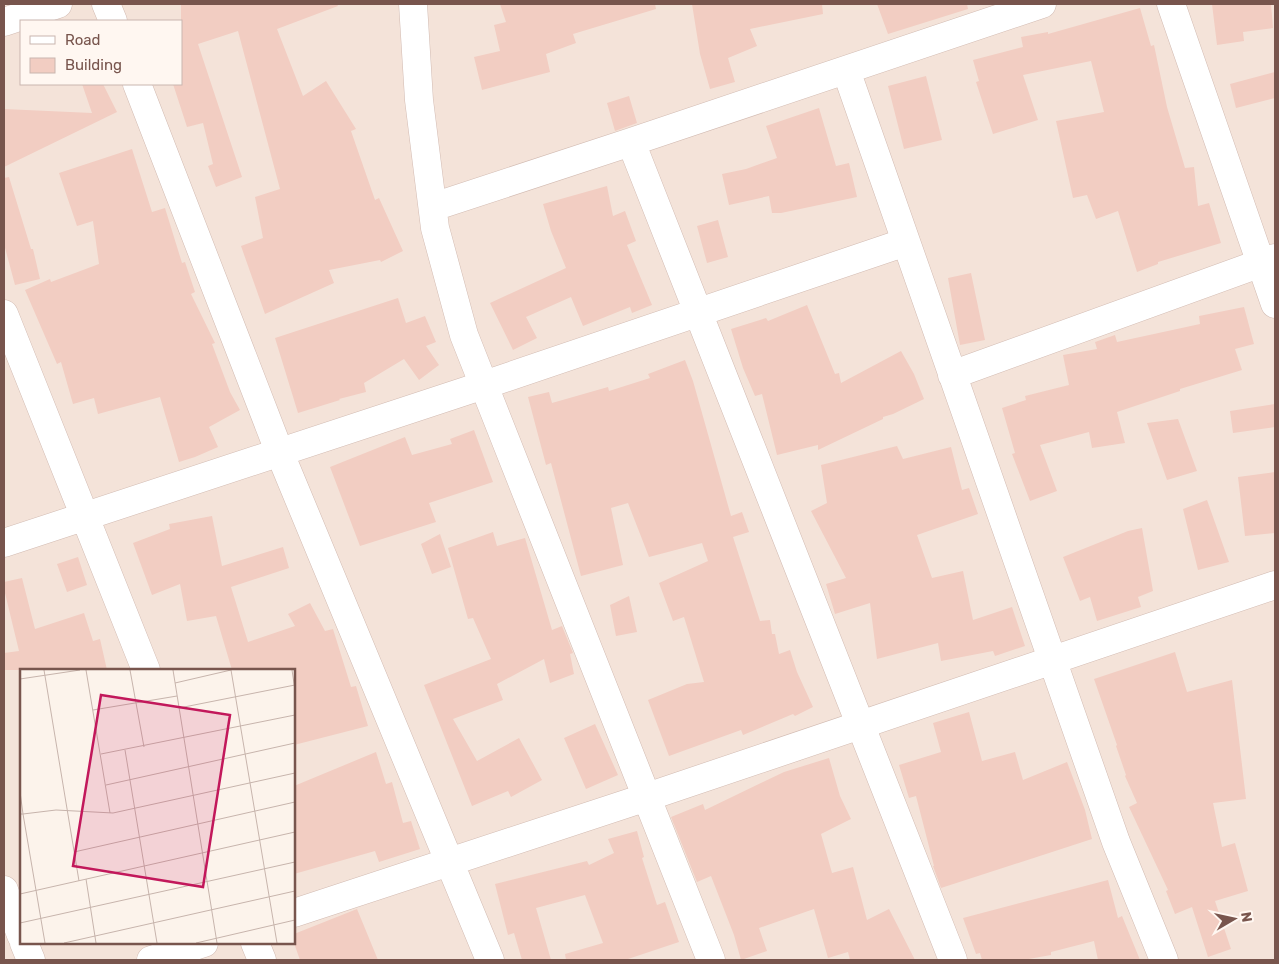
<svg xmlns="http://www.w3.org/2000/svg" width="1279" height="964" font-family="Rubik,sans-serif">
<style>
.residential{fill:#f4e3d9;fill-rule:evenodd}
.building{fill:#f2cdc2}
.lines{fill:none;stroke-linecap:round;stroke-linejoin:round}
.minor-casing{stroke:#d2bbb2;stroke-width:29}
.minor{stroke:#fff;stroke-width:28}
.inset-road{fill:none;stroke:#c7b4ac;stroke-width:1}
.view{fill:#c2185b;fill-opacity:0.15;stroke:#c2185b;stroke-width:2.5}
.inset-edge{fill:none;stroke:#78554d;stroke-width:2.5}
</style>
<rect width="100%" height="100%" fill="#fcf3eb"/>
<path class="residential" d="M 4,4 L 1275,4 L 1275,960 L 4,960 ZM 21,21 L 181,21 L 181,84 L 21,84 ZM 21,670 L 294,670 L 294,943 L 21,943 Z"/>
<path class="building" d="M 181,4 L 337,4 L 338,6 L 277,29 L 303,96 L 326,81 L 356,129 L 351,131 L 375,200 L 379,198 L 403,251 L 381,262 L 380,260 L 329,270 L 334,283 L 265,314 L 241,246 L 263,238 L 255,197 L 280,189 L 238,31 L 198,44 L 242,177 L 216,187 L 208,166 L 213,164 L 203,123 L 187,127 L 173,84 L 181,84 Z
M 500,4 L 655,4 L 656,9 L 573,34 L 576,43 L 546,54 L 550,72 L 482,90 L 474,57 L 500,51 L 494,25 L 506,22 Z
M 692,4 L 822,4 L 823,14 L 750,29 L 757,46 L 728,58 L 735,82 L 710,89 L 700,54 Z
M 877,4 L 967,4 L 968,9 L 888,34 Z
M 1212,4 L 1271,4 L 1273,28 L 1243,32 L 1244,41 L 1217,45 Z
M 1140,8 L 1151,46 L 1154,45 L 1167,107 L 1185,168 L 1194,167 L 1198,206 L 1209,203 L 1221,243 L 1158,262 L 1158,264 L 1137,272 L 1118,211 L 1096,219 L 1087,195 L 1073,198 L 1056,121 L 1104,112 L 1091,61 L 1023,75 L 1038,120 L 993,134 L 976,82 L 979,81 L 973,60 L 1023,47 L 1021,37 L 1048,32 L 1048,34 Z
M 1275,72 L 1275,98 L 1236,108 L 1230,84 Z
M 926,76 L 942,140 L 904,149 L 888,86 Z
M 82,84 L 103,84 L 117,112 L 4,167 L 4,109 L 92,113 Z
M 629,96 L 637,123 L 615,131 L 607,103 Z
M 819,108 L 836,166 L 849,163 L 857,197 L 781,213 L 772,213 L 769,196 L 729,205 L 722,174 L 746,169 L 777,158 L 766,126 Z
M 132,149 L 152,212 L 165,208 L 182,263 L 185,262 L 195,292 L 191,294 L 215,343 L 212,344 L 230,392 L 240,410 L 209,427 L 218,447 L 195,457 L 179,462 L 160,397 L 98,414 L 94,398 L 73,404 L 61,362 L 57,364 L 25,290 L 50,279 L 51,282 L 99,264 L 93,221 L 77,226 L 59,173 Z
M 9,177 L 31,249 L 33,249 L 40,279 L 15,285 L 4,244 L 4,178 Z
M 607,186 L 613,216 L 625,211 L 636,241 L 627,245 L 652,305 L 632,313 L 630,307 L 583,326 L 571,297 L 526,317 L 537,338 L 513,350 L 490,303 L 566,268 L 551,231 L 543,204 Z
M 718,220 L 728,257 L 707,263 L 697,226 Z
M 971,273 L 985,340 L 960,345 L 948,278 Z
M 398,298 L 406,323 L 425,316 L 436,342 L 426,346 L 439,365 L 419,380 L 404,359 L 364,383 L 366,392 L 339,399 L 340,400 L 298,413 L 275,338 Z
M 807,305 L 835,374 L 839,373 L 841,383 L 901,351 L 914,374 L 924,399 L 893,414 L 883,417 L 883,419 L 818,450 L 818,445 L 777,455 L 762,394 L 755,396 L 743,368 L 731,329 L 766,318 L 768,321 Z
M 1244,307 L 1254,344 L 1235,349 L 1242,370 L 1180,389 L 1180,391 L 1117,412 L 1125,443 L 1092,448 L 1089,432 L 1040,445 L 1057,491 L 1030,501 L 1012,454 L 1015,453 L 1002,408 L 1026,400 L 1025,396 L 1069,385 L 1063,355 L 1097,349 L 1095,342 L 1115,335 L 1117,342 L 1200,324 L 1199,316 Z
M 685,360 L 693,381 L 731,516 L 742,512 L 749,532 L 733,537 L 760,621 L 770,620 L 772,634 L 775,634 L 779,654 L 790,650 L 797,672 L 813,707 L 795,716 L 793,714 L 743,735 L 741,730 L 669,756 L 648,700 L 687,684 L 704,682 L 684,617 L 673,621 L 659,583 L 708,561 L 702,543 L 649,557 L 628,503 L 611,508 L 623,565 L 581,576 L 551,463 L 546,465 L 528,397 L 549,392 L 552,403 L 608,387 L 609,391 L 650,378 L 648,374 Z
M 1275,404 L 1275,427 L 1233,433 L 1230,411 Z
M 1178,419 L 1197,471 L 1167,480 L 1147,423 Z
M 474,430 L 493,482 L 429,503 L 436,522 L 360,546 L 330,467 L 405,437 L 412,455 L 452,444 L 450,439 Z
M 897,446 L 903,459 L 951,447 L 962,490 L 969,488 L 978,514 L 917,535 L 932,578 L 963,571 L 973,620 L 1012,607 L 1025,646 L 995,656 L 993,651 L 941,661 L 938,643 L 877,659 L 870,603 L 835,614 L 826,584 L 846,578 L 811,511 L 827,503 L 821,465 Z
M 1275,472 L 1275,533 L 1245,536 L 1238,477 Z
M 1207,500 L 1229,562 L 1198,570 L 1183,509 Z
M 212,516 L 222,566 L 283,547 L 289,568 L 231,587 L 248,642 L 295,626 L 288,614 L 310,603 L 325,631 L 333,629 L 351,687 L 356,686 L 368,726 L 294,745 L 294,670 L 232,670 L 216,616 L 187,621 L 180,584 L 152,595 L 133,543 L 170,529 L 169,524 Z
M 1142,528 L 1153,591 L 1138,597 L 1141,607 L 1097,621 L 1090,597 L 1080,601 L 1063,557 L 1128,531 Z
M 493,532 L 497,546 L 525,538 L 552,630 L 562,626 L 573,653 L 570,654 L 574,674 L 550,683 L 544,659 L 497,684 L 503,700 L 453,719 L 477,761 L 519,738 L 542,780 L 511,797 L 508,791 L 472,806 L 424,685 L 491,659 L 473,618 L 468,619 L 448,548 Z
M 440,534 L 451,567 L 432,574 L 421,544 Z
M 78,557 L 87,585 L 67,592 L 57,564 Z
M 22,578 L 35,629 L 84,613 L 93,641 L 100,639 L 107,670 L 4,670 L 4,653 L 19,651 L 4,589 L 4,582 Z
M 629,596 L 637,632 L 616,636 L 610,605 Z
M 1175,652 L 1187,692 L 1232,680 L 1246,799 L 1213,803 L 1222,847 L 1235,843 L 1248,891 L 1215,901 L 1231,949 L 1208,957 L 1192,907 L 1175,914 L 1166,891 L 1168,890 L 1129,807 L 1137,803 L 1125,776 L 1126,775 L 1116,746 L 1117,745 L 1094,679 Z
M 969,712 L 982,761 L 1015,752 L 1023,780 L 1067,762 L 1085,810 L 1092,839 L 941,888 L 933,866 L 934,866 L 916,796 L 909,798 L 899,765 L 941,752 L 933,723 Z
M 595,724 L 618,775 L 586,789 L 564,738 Z
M 376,752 L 386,784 L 392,782 L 403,823 L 411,821 L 420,849 L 379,862 L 375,851 L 294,874 L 294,786 Z
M 829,758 L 840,796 L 851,819 L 821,834 L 832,873 L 853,867 L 867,920 L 889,909 L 915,960 L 850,960 L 848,952 L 828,958 L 814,909 L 759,928 L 767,951 L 741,960 L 734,935 L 711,876 L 697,882 L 671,817 L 703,804 L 705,810 L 784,772 Z
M 637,831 L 644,857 L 642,858 L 657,905 L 665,902 L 679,942 L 625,960 L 566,960 L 565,954 L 603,943 L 585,895 L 536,908 L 551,960 L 522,960 L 514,933 L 508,935 L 495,884 L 587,861 L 589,865 L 614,853 L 608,839 Z
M 1108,880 L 1118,918 L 1122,916 L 1140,960 L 1098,960 L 1094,941 L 1051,952 L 1051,955 L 1023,960 L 982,960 L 980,953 L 976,954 L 963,918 Z
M 357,909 L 378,960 L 300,960 L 294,943 L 294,934 Z"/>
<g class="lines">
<g class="minor-casing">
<path id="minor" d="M 106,4 L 113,21
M 413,4 L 419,100 L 435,228 L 464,335 L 711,960
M 1171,4 L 1275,304
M 4,22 L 58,4
M 846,70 L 1116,842 L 1164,960
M 137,84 L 279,451 L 490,960
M 631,142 L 953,960
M 433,207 L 631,142 L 1042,4
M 4,314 L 146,670
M 952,375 L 1275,258
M 4,543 L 484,385 L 906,242
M 4,890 L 21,935
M 294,913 L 647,797 L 1275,585
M 24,943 L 31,960
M 255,943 L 262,960
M 151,960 L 204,943"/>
</g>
<use href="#minor" class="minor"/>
</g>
<g transform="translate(20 669)">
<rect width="275" height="275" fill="#fcf3eb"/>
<path class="inset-road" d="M 24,1 L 59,212M 66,1 L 90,144M 110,1 L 124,78M 153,1 L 197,274M 211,1 L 257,274M 272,1 L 275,21M 0,10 L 60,1M 155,14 L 211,1M 159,39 L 275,16M 73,41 L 157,27M 105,81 L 137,274M 81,85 L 275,46M 86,116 L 275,74M 0,123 L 3,145 L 36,141 L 93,144 L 275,104M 0,145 L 3,145 L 25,274M 54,183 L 275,133M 66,210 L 76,274M 0,225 L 275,163M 0,254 L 275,193M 44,274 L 275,222M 176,274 L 275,251"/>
<path class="view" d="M 81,26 L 210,46 L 183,218 L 53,197 Z"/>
<rect width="275" height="275" class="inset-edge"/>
</g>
<rect width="1279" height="964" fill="none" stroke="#78554d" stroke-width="10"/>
<rect x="20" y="20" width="162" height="65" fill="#fff7f1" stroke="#c9b6af"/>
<rect x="30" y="36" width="25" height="8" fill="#ffffff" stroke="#c9b6af"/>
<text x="65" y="45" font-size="15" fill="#78554d">Road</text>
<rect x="30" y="58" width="25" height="15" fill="#f2cdc2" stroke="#c9b6af"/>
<text x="65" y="70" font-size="15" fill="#78554d">Building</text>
<g transform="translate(1234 919) rotate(81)" stroke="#fff7f1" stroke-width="4" paint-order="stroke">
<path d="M0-4L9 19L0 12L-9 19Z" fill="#78554d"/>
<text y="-8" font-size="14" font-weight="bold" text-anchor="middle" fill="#78554d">N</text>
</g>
</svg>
